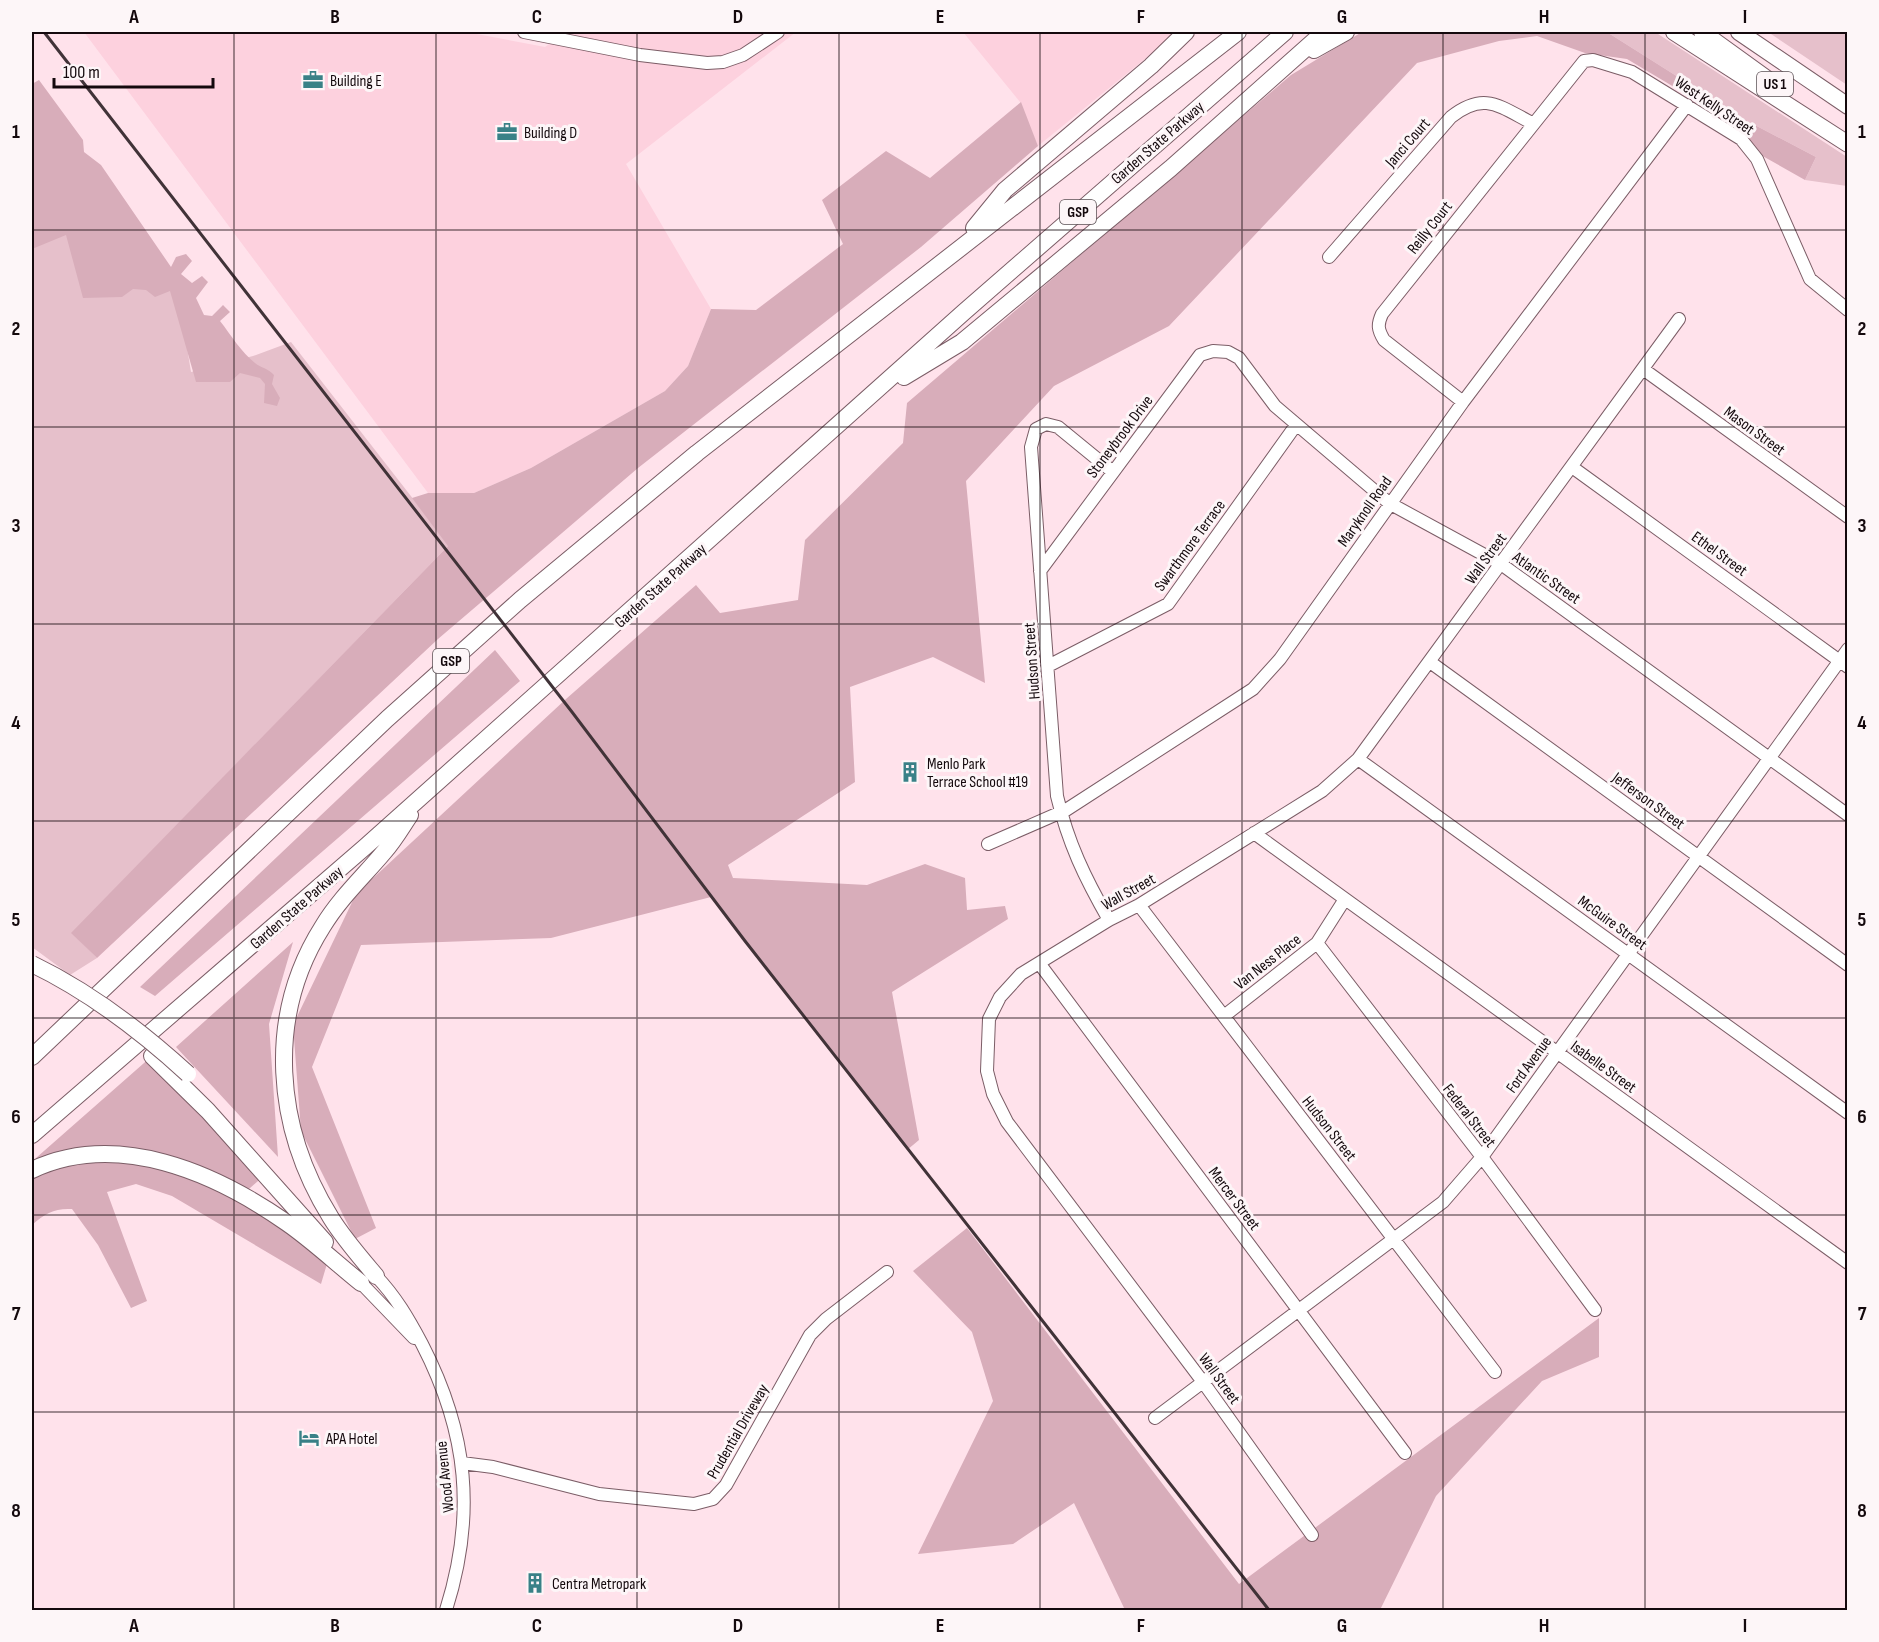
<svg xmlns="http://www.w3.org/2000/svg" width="1879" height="1642" font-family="'Sofia Sans Condensed',sans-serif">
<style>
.built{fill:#fdd1de}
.green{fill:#e6c0cb}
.forest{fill:#d8adba}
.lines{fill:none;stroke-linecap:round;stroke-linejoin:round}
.minor-casing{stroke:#7b5d66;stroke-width:14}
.highway-casing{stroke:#7b5d66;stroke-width:18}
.minor{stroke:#fff;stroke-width:12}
.highway{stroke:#fff;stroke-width:16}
.rail{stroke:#413338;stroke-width:3}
.highway-bridge-casing{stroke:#7b5d66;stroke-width:18;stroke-linecap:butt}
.highway-bridge{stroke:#fff;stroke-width:16}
.grid{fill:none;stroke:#14090d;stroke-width:1.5;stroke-opacity:0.55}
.labels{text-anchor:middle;stroke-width:6;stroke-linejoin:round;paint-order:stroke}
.shield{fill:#fdf6f8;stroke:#5a5054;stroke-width:1.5}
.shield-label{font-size:15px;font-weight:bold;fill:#14090d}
.poi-label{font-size:16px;fill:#14090d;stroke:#fdf6f8;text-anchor:start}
.street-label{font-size:16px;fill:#14090d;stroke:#fdf6f8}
.neatline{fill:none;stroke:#14090d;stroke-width:2}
.grid-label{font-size:20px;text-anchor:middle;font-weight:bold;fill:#14090d}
</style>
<rect width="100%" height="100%" fill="#ffe2eb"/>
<path class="built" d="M 84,32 L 466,32 L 545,47 L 566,32 L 796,32 L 626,164 L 711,309 L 688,366 L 665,391 L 531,468 L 474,493 L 428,493 Z
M 963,32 L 1178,32 L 1038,146 L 1020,102 Z"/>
<path class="green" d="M 1601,32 L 1655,32 L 1847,157 L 1847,186 L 1805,180 L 1816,157 L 1751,123 L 1610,34 Z
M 1768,32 L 1847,32 L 1847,86 L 1847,85 Z
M 69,224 L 176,280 L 191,372 L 253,356 L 291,342 L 449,545 L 72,933 L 97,958 L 70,975 L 32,947 L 32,236 Z"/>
<path class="forest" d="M 1362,32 L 1610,34 L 1751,123 L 1816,157 L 1805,180 L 1759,154 L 1716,112 L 1627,59 L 1585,53 L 1537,36 L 1499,41 L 1417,63 L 1169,326 L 1054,386 L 966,481 L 985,683 L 933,657 L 850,687 L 855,782 L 728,865 L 733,878 L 867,885 L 925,864 L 965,878 L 967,910 L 1005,906 L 1008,919 L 892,992 L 919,1140 L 907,1150 L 711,897 L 551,938 L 361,945 L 312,1067 L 376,1228 L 355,1239 L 301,1131 L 293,1025 L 356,894 L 566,699 L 696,585 L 720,613 L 798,600 L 805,540 L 903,443 L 907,403 L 1291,75 Z
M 39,80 L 83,140 L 84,152 L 101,165 L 171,267 L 176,257 L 186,254 L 192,261 L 181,274 L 192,283 L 202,276 L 208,282 L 196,298 L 204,315 L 212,316 L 223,305 L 230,312 L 220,321 C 231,335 241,352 255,363 C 261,368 268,368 274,375 L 272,384 L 280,398 L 277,406 L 264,403 L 265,384 L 260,378 L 240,373 L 230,382 L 196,382 L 170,291 L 155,297 L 146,290 L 133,289 L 122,297 L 83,298 L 66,235 L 32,249 L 32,84 Z
M 1021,102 L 1038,146 L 921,247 L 638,468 L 438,639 L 97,958 L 71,933 L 448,546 L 412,498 L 428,493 L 474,493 L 531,468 L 665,391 L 688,366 L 711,309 L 756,310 L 843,244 L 822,200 L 886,151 L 930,178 Z
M 495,650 L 520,681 L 155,996 L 140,987 Z
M 293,942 L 269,1024 L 278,1157 L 176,1047 Z
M 152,1056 L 265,1175 L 242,1195 L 329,1257 L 321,1284 L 172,1196 L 136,1184 L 107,1192 L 147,1301 L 131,1308 L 98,1245 L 72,1209 C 55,1208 45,1213 32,1225 L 32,1170 L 37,1168 L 36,1158 Z
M 967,1228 L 1239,1584 L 1599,1318 L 1599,1357 L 1542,1381 L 1436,1496 L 1380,1610 L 1125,1610 L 1074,1503 L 1013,1544 L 918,1554 L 993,1401 L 972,1332 L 913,1271 Z"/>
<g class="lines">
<g class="minor-casing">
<path id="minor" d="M 524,32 L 640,55 L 707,63 L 723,62 L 743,55 L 778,32
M 1329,257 L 1451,117 C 1484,91 1499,106 1532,123
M 1643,369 L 1848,517
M 1463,402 L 1384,340 C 1378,330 1377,325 1382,314 L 1584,61 L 1593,60 L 1632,72 L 1741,139 L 1757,159 L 1810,279 L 1848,310
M 1572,467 L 1848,667
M 1040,571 L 1200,355 L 1213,351 L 1228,352 L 1239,358 L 1275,406 L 1389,503 L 1501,564 L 1848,815
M 1430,662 L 1848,965
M 1048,666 L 1168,604 L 1296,425
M 1358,759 L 1848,1113
M 1254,833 L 1848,1263
M 988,844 L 1066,810 L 1253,689 L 1280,659 L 1463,402 L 1687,105
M 1139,905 L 1495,1372
M 1109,920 C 1085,878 1068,843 1057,796 L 1031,447 L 1036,429 L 1046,424 L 1058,427 L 1113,472
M 1317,943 L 1482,1157 L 1595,1310
M 1039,963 L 1405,1453
M 1224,1016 L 1317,943 L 1345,899
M 376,1276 C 396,1297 408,1318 422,1344 C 468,1433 476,1515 446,1610
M 361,1283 L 414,1338
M 1155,1418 L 1443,1202 L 1482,1157 L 1848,649
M 462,1463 L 493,1467 L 599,1494 L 694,1504 L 713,1499 L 726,1485 L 810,1335 L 826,1319 L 887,1272
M 1312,1535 L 1203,1382 L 1007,1122 L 993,1094 L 987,1071 L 989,1019 L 1000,997 L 1021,974 L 1109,920 L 1139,905 L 1322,791 L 1358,759 L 1679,319"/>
</g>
<g class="highway-casing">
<path id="highway" d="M 1674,32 L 1848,144
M 1702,32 L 1781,89
M 1739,32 L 1848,106
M 1314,50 L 1346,32
M 974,228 L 1005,190 L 1151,66 L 1186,32
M 904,377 L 962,342 L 1171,168 L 1324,32
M 152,1056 L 208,1111 L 325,1242
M 32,1057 L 387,719 L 520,600 L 697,453 L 1238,32
M 32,1135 L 365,847 L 964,312 L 1285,32
M 32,1170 C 117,1130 214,1172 287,1223 C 313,1241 336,1263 361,1283
M 376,1276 C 360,1257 344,1239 331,1218 C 275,1128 265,1017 323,926 C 340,898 363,877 384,852 C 394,841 402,827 410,815"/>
</g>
<use href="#minor" class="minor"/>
<use href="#highway" class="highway"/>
<path class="rail" d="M 44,32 L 572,712 L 745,941 L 1269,1610"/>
<g class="highway-bridge-casing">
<path id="highway-bridge" d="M 32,964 C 90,992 140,1030 188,1074"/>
</g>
<use href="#highway-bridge" class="highway-bridge"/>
</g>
<path class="grid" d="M 234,32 L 234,1610M 436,32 L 436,1610M 637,32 L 637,1610M 839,32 L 839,1610M 1040,32 L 1040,1610M 1242,32 L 1242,1610M 1443,32 L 1443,1610M 1645,32 L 1645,1610M 32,230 L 1848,230M 32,427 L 1848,427M 32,624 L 1848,624M 32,821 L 1848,821M 32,1018 L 1848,1018M 32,1215 L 1848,1215M 32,1412 L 1848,1412"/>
<defs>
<g id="office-bare" transform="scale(1.62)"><path d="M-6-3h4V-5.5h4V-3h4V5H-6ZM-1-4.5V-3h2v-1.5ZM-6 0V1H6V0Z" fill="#398187" stroke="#fdf6f8" stroke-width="2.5" paint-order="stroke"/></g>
<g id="building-bare" transform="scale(1.62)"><path d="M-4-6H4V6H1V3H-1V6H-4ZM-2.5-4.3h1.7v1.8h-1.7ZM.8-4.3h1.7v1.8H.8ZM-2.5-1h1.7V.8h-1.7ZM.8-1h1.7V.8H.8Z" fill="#398187" stroke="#fdf6f8" stroke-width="2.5" paint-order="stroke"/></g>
<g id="hotel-bare" transform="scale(1.62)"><path d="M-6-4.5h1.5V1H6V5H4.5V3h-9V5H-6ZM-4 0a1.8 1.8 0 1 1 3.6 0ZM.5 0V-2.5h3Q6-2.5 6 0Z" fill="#398187" stroke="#fdf6f8" stroke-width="2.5" paint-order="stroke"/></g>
</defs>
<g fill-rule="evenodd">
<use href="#office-bare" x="313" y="80"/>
<use href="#office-bare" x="507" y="132"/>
<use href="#building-bare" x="910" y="772"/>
<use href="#hotel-bare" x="309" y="1438"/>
<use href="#building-bare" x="535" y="1583"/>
</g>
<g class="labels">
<g class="shield">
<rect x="1757" y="72" width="36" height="24" rx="4.5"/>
<rect x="1060" y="200" width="36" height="24" rx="4.5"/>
<rect x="433" y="649" width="36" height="24" rx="4.5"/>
</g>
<g class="shield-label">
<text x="1775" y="89">US 1</text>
<text x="1078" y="217">GSP</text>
<text x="451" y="666">GSP</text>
</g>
<g class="poi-label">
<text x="330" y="86">Building E</text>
<text x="524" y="138">Building D</text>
<text x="927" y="769">Menlo Park<tspan x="927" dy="18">Terrace School #19</tspan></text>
<text x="326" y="1444">APA Hotel</text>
<text x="552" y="1589">Centra Metropark</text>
</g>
<g class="street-label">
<text transform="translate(1715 105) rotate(34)" y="6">West Kelly Street</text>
<text transform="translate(1157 142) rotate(-41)" y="6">Garden State Parkway</text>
<text transform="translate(1407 142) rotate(-49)" y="6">Janci Court</text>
<text transform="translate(1429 227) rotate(-52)" y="6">Reilly Court</text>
<text transform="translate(1755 430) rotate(36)" y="6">Mason Street</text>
<text transform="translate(1119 436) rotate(-53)" y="6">Stoneybrook Drive</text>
<text transform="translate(1364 511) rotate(-55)" y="6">Maryknoll Road</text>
<text transform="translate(1189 545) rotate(-54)" y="6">Swarthmore Terrace</text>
<text transform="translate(1720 553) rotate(36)" y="6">Ethel Street</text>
<text transform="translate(1485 558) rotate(-54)" y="6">Wall Street</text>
<text transform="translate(1547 577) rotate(35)" y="6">Atlantic Street</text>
<text transform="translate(660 585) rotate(-42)" y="6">Garden State Parkway</text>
<text transform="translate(1031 661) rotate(-94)" y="6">Hudson Street</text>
<text transform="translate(1649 800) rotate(36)" y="6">Jefferson Street</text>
<text transform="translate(1128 891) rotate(-29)" y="6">Wall Street</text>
<text transform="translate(296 907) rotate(-41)" y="6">Garden State Parkway</text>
<text transform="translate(1613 922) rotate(36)" y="6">McGuire Street</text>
<text transform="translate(1267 961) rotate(-38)" y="6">Van Ness Place</text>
<text transform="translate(1528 1064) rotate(-54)" y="6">Ford Avenue</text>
<text transform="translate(1604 1066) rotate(36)" y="6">Isabelle Street</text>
<text transform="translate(1470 1115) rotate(52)" y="6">Federal Street</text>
<text transform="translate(1330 1128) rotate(52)" y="6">Hudson Street</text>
<text transform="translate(1235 1198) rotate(53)" y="6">Mercer Street</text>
<text transform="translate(1220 1378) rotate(54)" y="6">Wall Street</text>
<text transform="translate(737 1431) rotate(-60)" y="6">Prudential Driveway</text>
<text transform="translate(444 1477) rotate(-96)" y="6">Wood Avenue</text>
</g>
</g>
<rect width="1879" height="1642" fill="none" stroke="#fdf6f8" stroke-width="66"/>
<path d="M54 78v9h159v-9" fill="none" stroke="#14090d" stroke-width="3"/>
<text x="63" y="78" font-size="18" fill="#14090d" stroke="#fdf6f8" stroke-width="4.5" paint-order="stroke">100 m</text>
<rect x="33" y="33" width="1813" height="1576" class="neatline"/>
<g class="grid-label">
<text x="134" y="23">A</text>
<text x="335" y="23">B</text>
<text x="537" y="23">C</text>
<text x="738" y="23">D</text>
<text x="940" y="23">E</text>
<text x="1141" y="23">F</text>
<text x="1342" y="23">G</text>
<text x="1544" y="23">H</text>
<text x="1745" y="23">I</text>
<text x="16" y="138">1</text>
<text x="1862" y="138">1</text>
<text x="16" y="335">2</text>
<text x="1862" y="335">2</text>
<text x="16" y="532">3</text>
<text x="1862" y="532">3</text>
<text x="16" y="729">4</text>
<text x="1862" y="729">4</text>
<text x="16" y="926">5</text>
<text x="1862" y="926">5</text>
<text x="16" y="1123">6</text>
<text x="1862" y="1123">6</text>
<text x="16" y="1320">7</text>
<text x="1862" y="1320">7</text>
<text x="16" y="1517">8</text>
<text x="1862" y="1517">8</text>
<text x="134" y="1632">A</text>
<text x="335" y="1632">B</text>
<text x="537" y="1632">C</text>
<text x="738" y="1632">D</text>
<text x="940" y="1632">E</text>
<text x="1141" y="1632">F</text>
<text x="1342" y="1632">G</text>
<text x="1544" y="1632">H</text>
<text x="1745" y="1632">I</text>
</g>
</svg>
